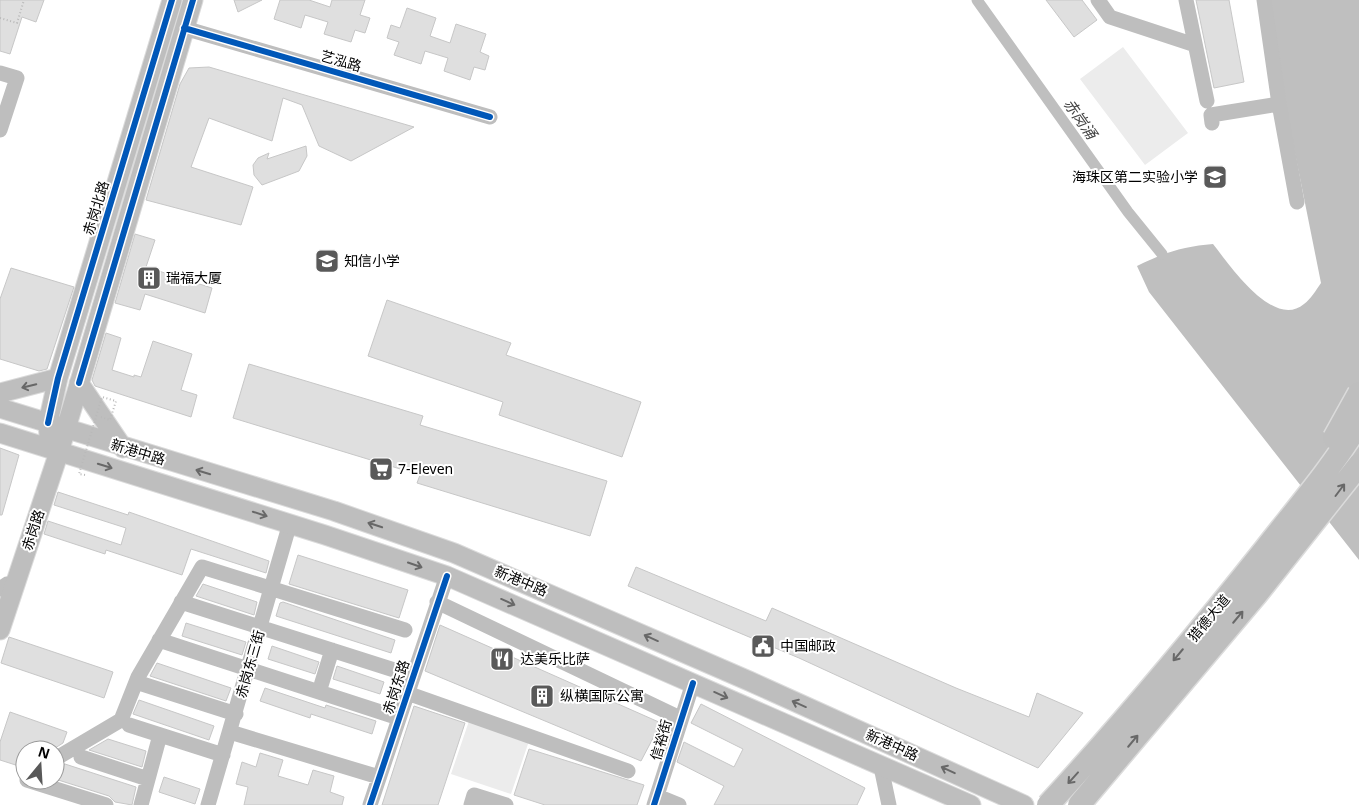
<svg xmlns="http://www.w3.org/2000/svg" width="1359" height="805" font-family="'Noto Sans','Noto Sans SC',sans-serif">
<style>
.green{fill:#ececec}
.water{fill:#bfbfbf}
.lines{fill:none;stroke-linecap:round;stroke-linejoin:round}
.canal{stroke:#bfbfbf;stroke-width:11}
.building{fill:#dfdfdf;stroke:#c7c7c7}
.major-casing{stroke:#dbdbdb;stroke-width:21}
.path{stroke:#b9b9b9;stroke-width:2;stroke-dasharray:1 2.5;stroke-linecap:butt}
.minor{stroke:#bebebe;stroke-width:15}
.major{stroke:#bebebe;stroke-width:19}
.highway-bridge-casing{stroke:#dbdbdb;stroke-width:25;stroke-linecap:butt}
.path-bridge{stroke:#b9b9b9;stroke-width:2;stroke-dasharray:1 2.5;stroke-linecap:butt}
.highway-bridge{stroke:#bebebe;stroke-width:22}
.cycleway-casing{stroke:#fff;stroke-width:9}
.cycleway{stroke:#0057b8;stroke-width:6}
.oneway{stroke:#686868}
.labels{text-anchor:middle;stroke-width:4;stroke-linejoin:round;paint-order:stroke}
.street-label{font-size:14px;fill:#000;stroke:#fff}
.poi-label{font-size:14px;fill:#000;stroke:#fff;text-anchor:start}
.water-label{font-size:15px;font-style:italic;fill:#444;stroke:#fff}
</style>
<rect width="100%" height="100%" fill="#fff"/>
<path class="green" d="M 1123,47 L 1188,133 L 1145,165 L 1080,79 Z
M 469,721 L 529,741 L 511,794 L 451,774 Z"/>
<path class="water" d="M 1269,0 L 1359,0 L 1359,560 L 1149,292 L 1137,266 C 1163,253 1185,246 1213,244 C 1229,264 1273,330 1304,304 C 1311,299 1316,290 1321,283 L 1286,108 Z"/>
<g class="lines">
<path class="canal" d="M 977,0 L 1128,212 L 1162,254"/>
</g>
<path class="building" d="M 0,0 L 44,0 L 36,22 L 22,17 L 10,54 L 0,51 Z
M 234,0 L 262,0 L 238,12 Z
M 280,0 L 309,0 L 330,7 L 332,0 L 365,0 L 360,15 L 370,18 L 365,33 L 355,30 L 351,42 L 324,34 L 328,22 L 305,15 L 301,28 L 274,19 Z
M 1046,0 L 1082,0 L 1097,20 L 1074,37 Z
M 1196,0 L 1229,0 L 1244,82 L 1214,88 Z
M 407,8 L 436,18 L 430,36 L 450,43 L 456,24 L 486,34 L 480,52 L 489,56 L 485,70 L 474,67 L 470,80 L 444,71 L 448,58 L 425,51 L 421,64 L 394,55 L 399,42 L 387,38 L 391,25 L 400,28 Z
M 209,67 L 414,127 L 351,161 L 319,146 L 302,105 L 283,98 L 272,141 L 209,118 L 191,167 L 253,187 L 241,225 L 146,200 L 180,84 L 189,68 Z
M 306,146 L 307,156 L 299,171 L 262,185 L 254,175 L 253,165 L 258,158 L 269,153 L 267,159 Z
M 135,234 L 155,240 L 146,267 L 212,288 L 205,313 L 145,294 L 140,310 L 115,303 Z
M 11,268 L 74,287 L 47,369 L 39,371 L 0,359 L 0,299 Z
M 387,300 L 511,343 L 506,355 L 641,402 L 622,457 L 499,415 L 503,402 L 368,356 Z
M 106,333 L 121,338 L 112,370 L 134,377 L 134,375 L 141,377 L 153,341 L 192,354 L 181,390 L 197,395 L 191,417 L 95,386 L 92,380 Z
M 249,364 L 423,416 L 420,425 L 607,481 L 590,536 L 417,483 L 420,475 L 233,418 Z
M 0,448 L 19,455 L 2,515 L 0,515 Z
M 58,492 L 128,515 L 129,512 L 269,561 L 266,573 L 191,549 L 182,575 L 106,550 L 105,554 L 44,534 L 48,521 L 121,545 L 126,528 L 54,505 Z
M 298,555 L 408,590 L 399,618 L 289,584 Z
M 636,567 L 766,621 L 772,608 L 956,688 L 1029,717 L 1037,693 L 1083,713 L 1038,768 L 799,658 L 628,586 Z
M 203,584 L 257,602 L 254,615 L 196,596 Z
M 283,602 L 395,640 L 391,653 L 276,616 L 280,603 Z
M 186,623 L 246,642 L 242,655 L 182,636 Z
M 440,625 L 661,723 L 641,761 L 425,671 Z
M 9,637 L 113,672 L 104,698 L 1,663 Z
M 272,646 L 319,662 L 315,674 L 268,659 Z
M 157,663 L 231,688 L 226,701 L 150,676 Z
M 337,666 L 384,682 L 380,694 L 333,679 Z
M 265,688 L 325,708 L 326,705 L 376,721 L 372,734 L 311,714 L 310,718 L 260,701 Z
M 139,700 L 214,726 L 209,740 L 133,714 Z
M 701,704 L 865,788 L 857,805 L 714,805 L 724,786 L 677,762 L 684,742 L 734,767 L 743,749 L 691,723 Z
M 414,706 L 465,723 L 438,805 L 382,805 Z
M 10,712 L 67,732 L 63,743 L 52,750 L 25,750 L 25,768 L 0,760 L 0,742 Z
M 108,739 L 146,751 L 142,767 L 89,750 Z
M 529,749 L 644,785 L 637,805 L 545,805 L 514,795 Z
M 260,753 L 283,760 L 278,776 L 308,785 L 313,770 L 334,776 L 330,792 L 344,797 L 342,805 L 244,805 L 248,787 L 236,784 L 242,762 L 256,767 Z
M 65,764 L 136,787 L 132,805 L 115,802 L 109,796 L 55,779 L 55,768 Z
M 164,777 L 200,789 L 195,804 L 159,792 Z"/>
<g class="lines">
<g class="major-casing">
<path id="major" d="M 79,383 L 123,448
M 0,393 L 58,378
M 0,408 L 334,511 L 454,553 L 749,681 L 1024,805
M 0,433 L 325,535 L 447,576 L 971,805
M 49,436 L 48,423 L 58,378 L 172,0
M 0,630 L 59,452 L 193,0"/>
</g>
<path class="path" d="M 0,18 L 17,23 L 24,0"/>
<path class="minor" d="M 1098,0 L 1110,17 L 1195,45
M 1186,0 L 1207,101
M 184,28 L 490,117
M 0,73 L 17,78 L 0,130
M 1279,104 L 1297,202
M 1212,123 L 1211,115 L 1279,104 L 1264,0
M 0,589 L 7,584
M 181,602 L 413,676
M 437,602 L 680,718
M 159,640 L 399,718
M 136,682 L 236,714
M 319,692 L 332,650
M 407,693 L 628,771
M 129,725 L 223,755
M 230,732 L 379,777
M 81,757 L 148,779
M 55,759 L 121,720 L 138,677 L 202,567 L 405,630
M 881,767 L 889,805
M 27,780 L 106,805
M 657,796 L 679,805
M 141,805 L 160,735
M 208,805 L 290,523
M 370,805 L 447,576
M 471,805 L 474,795 L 506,805
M 654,805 L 693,683"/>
<use href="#major" class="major"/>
<g class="highway-bridge-casing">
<path id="highway-bridge" d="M 1334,438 L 1359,393
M 1048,805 C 1124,722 1196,636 1266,548 C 1298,507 1332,468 1359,423
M 1079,805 L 1256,595 L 1359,465"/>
</g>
<path class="path-bridge" d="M 85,475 L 79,474 L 102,397 L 116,401 L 110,420 L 101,417"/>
<use href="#highway-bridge" class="highway-bridge"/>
<g class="cycleway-casing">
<path id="cycleway" d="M 184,28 L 490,117
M 79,383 L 193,0
M 48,423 L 58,378 L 172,0
M 370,805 L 447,576
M 654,805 L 693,683"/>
</g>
<use href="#cycleway" class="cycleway"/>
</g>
<defs><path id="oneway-shaft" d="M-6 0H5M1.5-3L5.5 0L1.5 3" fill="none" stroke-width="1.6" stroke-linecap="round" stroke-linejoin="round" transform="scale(1.25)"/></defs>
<g class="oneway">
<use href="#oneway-shaft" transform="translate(29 386) rotate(166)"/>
<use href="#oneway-shaft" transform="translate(105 466) rotate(17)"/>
<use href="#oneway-shaft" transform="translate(203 472) rotate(-163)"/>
<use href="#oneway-shaft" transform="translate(1340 490) rotate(-53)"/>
<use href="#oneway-shaft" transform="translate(260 514) rotate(18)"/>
<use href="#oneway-shaft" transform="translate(375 525) rotate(-162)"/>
<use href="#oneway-shaft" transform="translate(415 565) rotate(19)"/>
<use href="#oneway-shaft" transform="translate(508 602) rotate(24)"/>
<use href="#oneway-shaft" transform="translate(1238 617) rotate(-50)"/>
<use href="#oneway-shaft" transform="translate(651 638) rotate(-156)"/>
<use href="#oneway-shaft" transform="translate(1178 655) rotate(130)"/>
<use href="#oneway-shaft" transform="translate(721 695) rotate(24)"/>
<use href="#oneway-shaft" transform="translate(799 704) rotate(-156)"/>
<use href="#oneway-shaft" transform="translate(1133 741) rotate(-50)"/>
<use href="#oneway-shaft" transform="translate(948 770) rotate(-155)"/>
<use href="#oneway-shaft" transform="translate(1073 778) rotate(132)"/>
</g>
<defs>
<g id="school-square" transform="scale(1.25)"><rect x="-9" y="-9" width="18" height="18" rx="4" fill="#595959" stroke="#fff"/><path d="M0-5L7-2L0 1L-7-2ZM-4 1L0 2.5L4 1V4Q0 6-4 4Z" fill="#fff"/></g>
<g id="building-square" transform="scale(1.25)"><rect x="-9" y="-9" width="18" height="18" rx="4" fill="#595959" stroke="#fff"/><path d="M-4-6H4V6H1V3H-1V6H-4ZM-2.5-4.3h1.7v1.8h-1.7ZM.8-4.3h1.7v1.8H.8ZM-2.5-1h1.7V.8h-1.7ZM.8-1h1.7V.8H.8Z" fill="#fff"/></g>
<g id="supermarket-square" transform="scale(1.25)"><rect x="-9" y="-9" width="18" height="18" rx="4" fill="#595959" stroke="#fff"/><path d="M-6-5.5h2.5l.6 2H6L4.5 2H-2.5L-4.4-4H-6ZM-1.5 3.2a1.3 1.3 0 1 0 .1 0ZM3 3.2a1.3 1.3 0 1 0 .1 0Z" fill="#fff"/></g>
<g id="civic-square" transform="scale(1.25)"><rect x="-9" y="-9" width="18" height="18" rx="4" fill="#595959" stroke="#fff"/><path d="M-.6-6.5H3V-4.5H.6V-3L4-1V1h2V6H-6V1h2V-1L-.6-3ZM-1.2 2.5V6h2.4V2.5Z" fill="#fff"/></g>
<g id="restaurant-square" transform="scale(1.25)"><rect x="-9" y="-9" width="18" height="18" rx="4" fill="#595959" stroke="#fff"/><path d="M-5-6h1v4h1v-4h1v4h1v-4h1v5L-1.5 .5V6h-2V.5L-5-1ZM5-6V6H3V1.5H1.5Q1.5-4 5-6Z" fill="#fff"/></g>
</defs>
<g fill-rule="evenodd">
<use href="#school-square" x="1215" y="177"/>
<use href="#school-square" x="327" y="261"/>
<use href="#building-square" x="149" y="278"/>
<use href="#supermarket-square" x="381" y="469"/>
<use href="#civic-square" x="763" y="646"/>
<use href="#restaurant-square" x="502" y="659"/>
<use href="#building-square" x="542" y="696"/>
</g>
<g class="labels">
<g class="street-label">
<text transform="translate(341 61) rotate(16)" y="5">艺泓路</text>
<text transform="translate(96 208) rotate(-73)" y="5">赤岗北路</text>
<text transform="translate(138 452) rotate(17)" y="5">新港中路</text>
<text transform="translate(33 530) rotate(-72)" y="5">赤岗路</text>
<text transform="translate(521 581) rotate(23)" y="5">新港中路</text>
<text transform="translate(1209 618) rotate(-50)" y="5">猎德大道</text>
<text transform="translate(250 664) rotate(-74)" y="5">赤岗东三街</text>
<text transform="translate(396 687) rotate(-72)" y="5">赤岗东路</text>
<text transform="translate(661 740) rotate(-74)" y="5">信裕街</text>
<text transform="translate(892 745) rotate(24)" y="5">新港中路</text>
</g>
<g class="poi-label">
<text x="1198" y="182" text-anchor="end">海珠区第二实验小学</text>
<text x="344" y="266">知信小学</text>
<text x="166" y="283">瑞福大厦</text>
<text x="398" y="474">7-Eleven</text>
<text x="780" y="651">中国邮政</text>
<text x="520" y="664">达美乐比萨</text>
<text x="560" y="701">纵横国际公寓</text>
</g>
<g class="water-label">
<text transform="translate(1080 119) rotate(55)" y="5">赤岗涌</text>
</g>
</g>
<g transform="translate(40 765) rotate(18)"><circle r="24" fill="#ffffff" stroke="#999999"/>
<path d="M0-4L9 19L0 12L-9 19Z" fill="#595959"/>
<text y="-8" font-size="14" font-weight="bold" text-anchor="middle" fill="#000000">N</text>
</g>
</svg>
